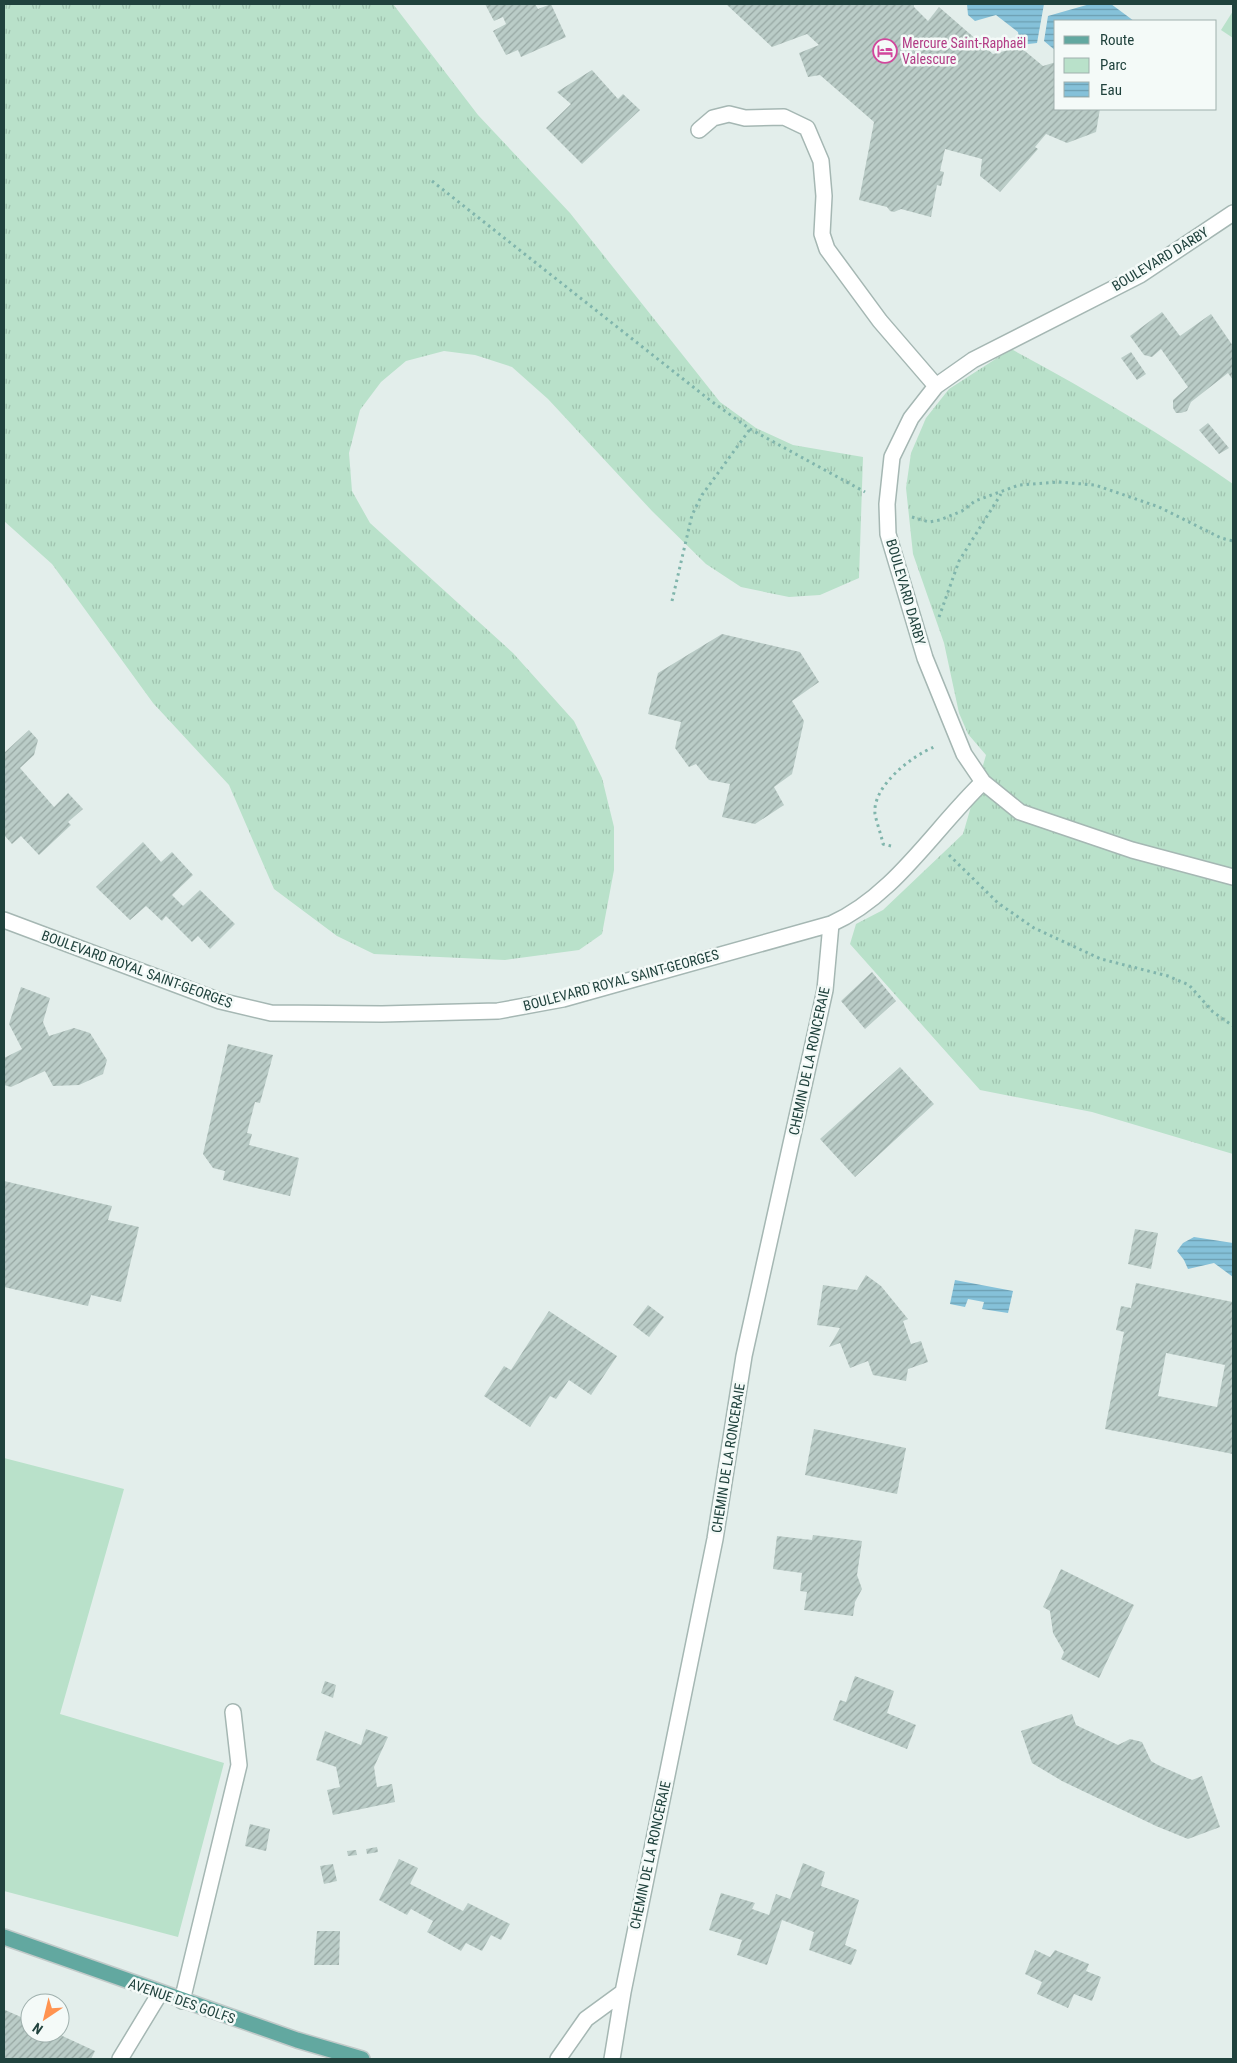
<svg xmlns="http://www.w3.org/2000/svg" width="1237" height="2063" font-family="'Roboto Condensed',sans-serif">
<style>
.grass{fill:url(#grass-tufts)}
.park{fill:#b9e1ca}
.water{fill:url(#water-rules)}
.building{fill:url(#building-hatch);fill-rule:evenodd}
.lines{fill:none;stroke-linecap:round;stroke-linejoin:round}
.minor-casing{stroke:#a5b7b3;stroke-width:18}
.major-casing{stroke:#c1cac9;stroke-width:18}
.path{stroke:#80b5ac;stroke-width:3;stroke-dasharray:2.5 4;stroke-linecap:butt}
.minor{stroke:#fff;stroke-width:15}
.major{stroke:#62a8a0;stroke-width:15}
.labels{text-anchor:middle;stroke-width:5;stroke-linejoin:round;paint-order:stroke}
.hotel-label{font-size:14px;fill:#b23c85;stroke:#f4faf8;text-anchor:start}
.street-label{font-size:14px;fill:#20423d;stroke:#f4faf8}
</style>
<defs>
<pattern id="grass-tufts" width="24" height="20" patternUnits="userSpaceOnUse" patternTransform="scale(1.25)"><rect width="24" height="20" fill="#b9e1ca"/><path d="M3 7l-1-3M5 7V3M7 7l1-3M15 17l-1-3M17 17v-4M19 17l1-3" fill="none" stroke="#9fc2ae"/></pattern>
<pattern id="water-rules" width="6" height="5" patternUnits="userSpaceOnUse" patternTransform="scale(1.25)"><rect width="6" height="5" fill="#85c1d9"/><path d="M0 2.5h6" fill="none" stroke="#6c9eb1"/></pattern>
<pattern id="building-hatch" width="6" height="6" patternUnits="userSpaceOnUse" patternTransform="scale(1.25)"><rect width="6" height="6" fill="#baccc7"/><path d="M-1 1l2-2M0 6l6-6M5 7l2-2" fill="none" stroke="#97a7a3"/></pattern>
</defs>
<rect width="100%" height="100%" fill="#e3eeeb"/>
<path class="grass" d="M 4,4 L 393,4 L 478,115 L 570,213 L 720,402 L 756,428 L 793,445 L 863,457 L 859,578 L 820,595 L 789,597 L 741,587 L 706,564 L 652,511 L 548,399 L 512,367 L 475,355 L 444,351 L 406,361 L 381,382 L 360,410 L 349,453 L 352,491 L 370,523 L 513,653 L 574,721 L 602,778 L 614,827 L 614,870 L 602,934 L 579,950 L 505,960 L 374,954 L 337,936 L 274,889 L 229,785 L 153,703 L 52,564 L 4,521 Z
M 1011,349 C 1088,390 1162,434 1233,484 L 1233,1154 L 1092,1112 L 980,1090 L 850,944 L 856,924 L 883,910 L 963,834 L 986,755 L 968,734 L 959,713 L 944,643 L 913,554 L 906,488 L 911,453 L 926,418 L 949,389 Z"/>
<path class="park" d="M 1233,11 L 1233,38 L 1221,30 Z
M 4,1458 L 124,1489 L 60,1714 L 224,1763 L 178,1937 L 4,1891 Z"/>
<path class="water" d="M 967,4 L 1044,4 L 1037,43 L 1020,45 L 1018,32 L 996,15 L 975,21 L 968,15 Z
M 1090,4 L 1111,4 L 1134,21 L 1056,21 L 1056,51 L 1044,41 L 1048,16 Z
M 1194,1237 L 1233,1243 L 1233,1277 L 1214,1263 L 1188,1269 L 1184,1260 L 1177,1251 L 1183,1243 Z
M 955,1280 L 1013,1291 L 1008,1313 L 982,1309 L 984,1302 L 968,1299 L 965,1307 L 950,1304 Z"/>
<path class="building" d="M 485,4 L 535,4 L 538,9 L 551,4 L 566,37 L 521,57 L 518,50 L 506,55 L 493,31 L 506,24 L 503,17 L 494,21 Z
M 726,4 L 914,4 L 914,7 L 928,21 L 939,7 L 993,54 L 1020,47 L 1043,66 L 1056,62 L 1056,109 L 1100,109 L 1096,132 L 1067,143 L 1046,134 L 1035,147 L 1038,149 L 1000,192 L 980,176 L 982,159 L 945,149 L 940,171 L 944,172 L 941,186 L 937,185 L 931,217 L 901,209 L 894,212 L 890,211 L 887,207 L 859,200 L 874,122 L 820,75 L 808,77 L 799,53 L 819,45 L 807,34 L 772,47 Z
M 592,70 L 618,99 L 623,94 L 640,110 L 582,164 L 546,128 L 571,104 L 557,92 Z
M 1162,312 L 1180,336 L 1211,314 L 1233,346 L 1233,380 L 1228,373 L 1191,402 L 1187,411 L 1181,413 L 1176,413 L 1173,408 L 1173,400 L 1188,387 L 1161,349 L 1152,357 L 1144,355 L 1130,336 Z
M 1131,352 L 1146,374 L 1137,380 L 1121,358 Z
M 1208,423 L 1229,448 L 1219,454 L 1199,430 Z
M 722,634 L 800,652 L 819,682 L 792,701 L 804,721 L 792,774 L 774,787 L 784,805 L 755,824 L 722,817 L 730,784 L 709,780 L 696,764 L 689,767 L 675,748 L 681,722 L 648,714 L 658,673 Z
M 29,730 L 38,740 L 34,755 L 20,768 L 54,807 L 68,793 L 83,809 L 68,822 L 71,825 L 39,855 L 21,836 L 12,844 L 4,835 L 4,753 Z
M 143,842 L 161,862 L 172,852 L 193,875 L 172,895 L 183,906 L 200,890 L 235,924 L 210,949 L 198,936 L 192,942 L 166,916 L 162,921 L 146,906 L 130,920 L 96,887 Z
M 872,972 L 896,1001 L 865,1029 L 841,1001 Z
M 21,987 L 50,998 L 43,1022 L 49,1036 L 74,1028 L 90,1033 L 107,1060 L 103,1074 L 79,1085 L 53,1086 L 45,1071 L 11,1087 L 4,1085 L 4,1058 L 22,1049 L 9,1024 Z
M 228,1044 L 273,1055 L 260,1103 L 255,1102 L 247,1133 L 252,1134 L 249,1145 L 299,1158 L 290,1196 L 223,1180 L 225,1171 L 213,1168 L 203,1154 Z
M 900,1067 L 934,1104 L 855,1177 L 820,1139 Z
M 4,1181 L 112,1206 L 108,1220 L 139,1227 L 121,1302 L 91,1295 L 88,1306 L 4,1287 Z
M 1135,1229 L 1158,1233 L 1151,1269 L 1128,1264 Z
M 866,1275 L 881,1286 L 908,1319 L 903,1321 L 911,1344 L 921,1341 L 928,1362 L 908,1369 L 906,1381 L 873,1375 L 868,1361 L 850,1368 L 840,1343 L 829,1347 L 840,1328 L 817,1325 L 823,1285 L 857,1290 Z
M 1136,1283 L 1233,1302 L 1233,1454 L 1105,1429 L 1124,1332 L 1116,1330 L 1121,1306 L 1131,1308 ZM 1166,1353 L 1225,1365 L 1217,1407 L 1158,1396 Z
M 648,1305 L 664,1317 L 649,1337 L 633,1325 Z
M 549,1311 L 617,1356 L 591,1395 L 569,1380 L 556,1399 L 550,1396 L 530,1427 L 484,1396 L 504,1366 L 511,1370 Z
M 814,1429 L 906,1448 L 897,1494 L 805,1475 Z
M 813,1535 L 862,1541 L 857,1575 L 862,1589 L 855,1602 L 853,1616 L 804,1610 L 807,1592 L 800,1591 L 802,1573 L 773,1569 L 777,1536 L 812,1540 Z
M 1061,1569 L 1134,1605 L 1099,1678 L 1061,1659 L 1064,1652 L 1053,1633 L 1050,1611 L 1043,1607 Z
M 855,1676 L 894,1691 L 887,1713 L 916,1725 L 907,1749 L 833,1720 L 840,1700 L 846,1702 Z
M 325,1681 L 336,1685 L 333,1698 L 321,1693 Z
M 1072,1714 L 1076,1725 L 1118,1745 L 1130,1739 L 1142,1742 L 1151,1761 L 1158,1765 L 1192,1780 L 1202,1776 L 1220,1827 L 1188,1839 L 1156,1826 L 1062,1781 L 1032,1763 L 1021,1731 Z
M 366,1729 L 388,1737 L 374,1767 L 377,1787 L 392,1784 L 395,1802 L 333,1815 L 327,1790 L 340,1787 L 336,1767 L 316,1760 L 325,1731 L 361,1745 Z
M 250,1824 L 270,1829 L 266,1851 L 245,1846 Z
M 377,1847 L 378,1852 L 367,1854 L 366,1849 Z
M 356,1850 L 357,1855 L 348,1856 L 347,1851 Z
M 399,1859 L 418,1868 L 410,1884 L 463,1911 L 468,1903 L 510,1924 L 501,1940 L 491,1935 L 482,1951 L 466,1943 L 461,1951 L 427,1932 L 433,1921 L 411,1909 L 407,1915 L 379,1900 Z
M 803,1863 L 825,1872 L 821,1886 L 859,1900 L 845,1945 L 857,1950 L 851,1965 L 809,1950 L 814,1932 L 782,1920 L 767,1965 L 737,1955 L 742,1940 L 709,1930 L 721,1893 L 755,1903 L 749,1915 L 752,1909 L 769,1915 L 776,1894 L 790,1899 Z
M 333,1864 L 337,1881 L 324,1884 L 320,1866 Z
M 317,1931 L 340,1931 L 339,1965 L 314,1965 Z
M 1035,1950 L 1050,1957 L 1055,1950 L 1089,1964 L 1086,1971 L 1101,1977 L 1092,2001 L 1074,1994 L 1068,2008 L 1037,1994 L 1042,1982 L 1025,1974 Z
M 5,2010 L 30,2021 L 30,2033 L 56,2033 L 95,2051 L 91,2059 L 4,2059 Z"/>
<g class="lines">
<g class="minor-casing">
<path id="minor" d="M 699,130 L 713,118 L 729,114 L 745,118 L 784,117 L 807,128 L 821,161 L 824,196 L 822,234 L 827,249 L 880,321 L 936,386
M 1233,213 L 1140,275 L 973,360 L 936,386 L 911,418 L 892,457 L 887,504 L 888,534 L 925,658 L 964,754 L 983,782 L 1020,812 L 1132,850 L 1233,877
M 4,920 L 220,1001 L 271,1013 L 382,1014 L 498,1011 L 563,999 L 831,924 C 894,896 934,829 983,782
M 182,2001 L 239,1765 L 233,1712
M 120,2059 L 160,1993
M 558,2059 L 586,2019 L 623,1992
M 612,2059 L 623,1992 L 715,1539 L 744,1356 L 825,990 L 831,924"/>
</g>
<g class="major-casing">
<path id="major" d="M 4,1937 L 297,2040 L 362,2059"/>
</g>
<path class="path" d="M 432,181 L 711,401 L 750,429 L 865,492
M 912,517 L 929,522 L 940,520 L 962,511 L 975,501 L 1019,485 L 1058,482 L 1095,485 L 1159,507 L 1221,538 L 1233,541
M 672,601 L 692,515 L 702,495 L 750,429
M 939,617 L 959,561 L 1001,494
M 891,846 L 883,844 C 881,834 877,824 875,814 C 872,786 912,756 934,747
M 949,855 L 998,903 L 1034,928 L 1101,959 L 1168,976 L 1189,985 L 1213,1012 L 1233,1026"/>
<use href="#minor" class="minor"/>
<use href="#major" class="major"/>
</g>
<defs>
<g id="hotel-ring" transform="scale(1.25)"><circle r="9.5" fill="#f4faf8" stroke="#d1479c" stroke-width="1.5"/><path d="M-6-4.5h1.5V1H6V5H4.5V3h-9V5H-6ZM-4 0a1.8 1.8 0 1 1 3.6 0ZM.5 0V-2.5h3Q6-2.5 6 0Z" fill="#d1479c"/></g>
</defs>
<g fill-rule="evenodd">
<use href="#hotel-ring" x="885" y="51"/>
</g>
<g class="labels">
<g class="hotel-label">
<text x="902" y="48">Mercure Saint-Raphaël<tspan x="902" dy="16">Valescure</tspan></text>
</g>
<g class="street-label">
<text transform="translate(1160 259) rotate(-31)" y="5">BOULEVARD DARBY</text>
<text transform="translate(906 592) rotate(74)" y="5">BOULEVARD DARBY</text>
<text transform="translate(137 969) rotate(20)" y="5">BOULEVARD ROYAL SAINT-GEORGES</text>
<text transform="translate(621 980) rotate(-15)" y="5">BOULEVARD ROYAL SAINT-GEORGES</text>
<text transform="translate(809 1061) rotate(-78)" y="5">CHEMIN DE LA RONCERAIE</text>
<text transform="translate(728 1458) rotate(-81)" y="5">CHEMIN DE LA RONCERAIE</text>
<text transform="translate(650 1855) rotate(-78)" y="5">CHEMIN DE LA RONCERAIE</text>
<text transform="translate(182 2001) rotate(19)" y="5">AVENUE DES GOLFS</text>
</g>
</g>
<rect width="1237" height="2063" fill="none" stroke="#20423d" stroke-width="10"/>
<rect x="1054" y="20" width="162" height="90" fill="#f4faf8" stroke="#9fb0ad"/>
<rect x="1064" y="36" width="25" height="8" fill="#62a8a0" stroke="#9fb0ad"/>
<text x="1100" y="45" font-size="15" fill="#20423d">Route</text>
<rect x="1064" y="58" width="25" height="15" fill="#b9e1ca" stroke="#9fb0ad"/>
<text x="1100" y="70" font-size="15" fill="#20423d">Parc</text>
<rect x="1064" y="82" width="25" height="15" fill="url(#water-rules)" stroke="#9fb0ad"/>
<text x="1100" y="95" font-size="15" fill="#20423d">Eau</text>
<g transform="translate(45 2018) rotate(215)"><circle r="24" fill="#f4faf8" stroke="#9fb0ad"/>
<path d="M0-4L9 19L0 12L-9 19Z" fill="#ff9350"/>
<text y="-8" font-size="14" font-weight="bold" text-anchor="middle" fill="#20423d">N</text>
</g>
</svg>
